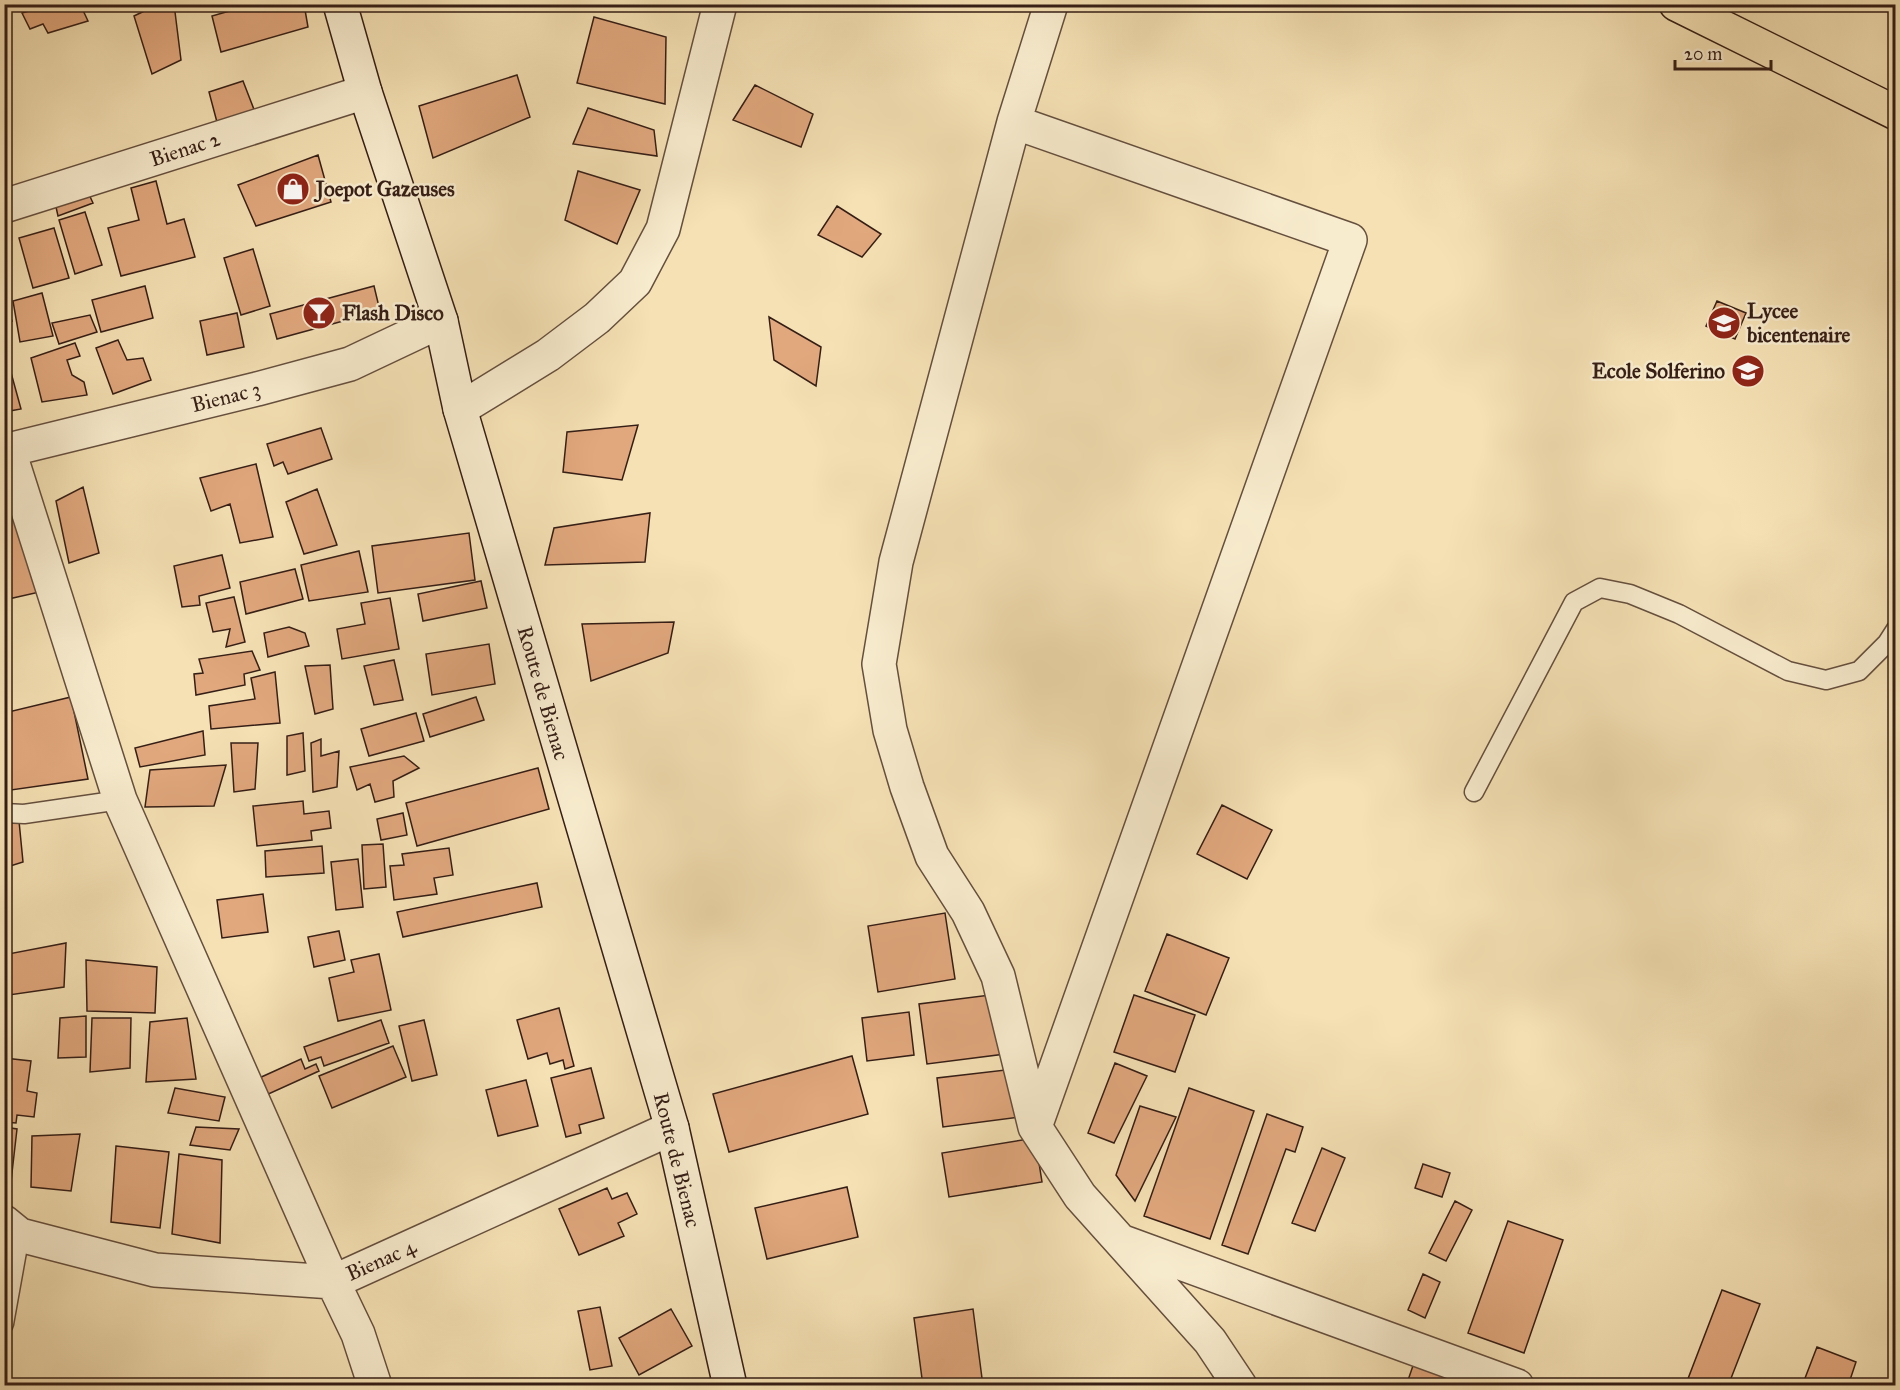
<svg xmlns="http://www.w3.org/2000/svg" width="1900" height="1390" font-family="'IM FELL Great Primer',serif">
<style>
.building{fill:#e1a77d;stroke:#351e16;stroke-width:1.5}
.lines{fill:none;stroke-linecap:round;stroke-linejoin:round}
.lane-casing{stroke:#654f3e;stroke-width:21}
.street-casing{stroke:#654f3e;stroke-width:36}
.secondary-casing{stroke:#351e16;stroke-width:36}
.primary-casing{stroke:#351e16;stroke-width:36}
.lane{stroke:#f8ecce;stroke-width:18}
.street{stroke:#f8ecce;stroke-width:33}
.secondary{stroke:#f8ecce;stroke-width:33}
.primary{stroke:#f5e1b4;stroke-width:33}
.labels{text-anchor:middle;stroke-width:5;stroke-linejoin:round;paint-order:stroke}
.street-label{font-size:21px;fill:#351e16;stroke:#f8ecce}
.poi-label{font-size:21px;font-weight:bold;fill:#351e16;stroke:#f8ecce;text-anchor:start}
</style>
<rect width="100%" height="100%" fill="#f5e1b4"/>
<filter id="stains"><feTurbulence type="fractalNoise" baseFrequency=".00333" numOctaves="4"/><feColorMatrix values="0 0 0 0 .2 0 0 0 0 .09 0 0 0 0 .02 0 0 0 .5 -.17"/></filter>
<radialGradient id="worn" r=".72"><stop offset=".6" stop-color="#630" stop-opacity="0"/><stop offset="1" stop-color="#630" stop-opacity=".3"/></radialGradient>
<path class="building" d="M 34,4 L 80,4 L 88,21 L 48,33 L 43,24 L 30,29 L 22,13 L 36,9 Z
M 159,4 L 174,4 L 181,60 L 152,74 L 134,16 Z
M 254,4 L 304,4 L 308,27 L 221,52 L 212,16 Z
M 594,17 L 666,37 L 665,104 L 577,83 Z
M 517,75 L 530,117 L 433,158 L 419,106 Z
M 243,81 L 260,125 L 218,126 L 209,92 Z
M 755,85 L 813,114 L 801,147 L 733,120 Z
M 588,108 L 654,130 L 657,156 L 573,144 Z
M 318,155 L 331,202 L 256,226 L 238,185 Z
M 578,171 L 640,190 L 617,244 L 565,220 Z
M 156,181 L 167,224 L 184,219 L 195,257 L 121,276 L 108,228 L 139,220 L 131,188 Z
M 87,190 L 93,203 L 58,216 L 54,198 Z
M 837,206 L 881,234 L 862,257 L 818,235 Z
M 85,212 L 102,265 L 75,274 L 59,220 Z
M 54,228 L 69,278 L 33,288 L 19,238 Z
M 253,249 L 270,306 L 241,315 L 224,258 Z
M 145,286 L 153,318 L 101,332 L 92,300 Z
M 374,286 L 380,311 L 277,339 L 270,314 Z
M 42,293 L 53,336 L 20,342 L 13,301 Z
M 4,296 L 12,321 L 4,322 Z
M 1717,301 L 1746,313 L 1735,339 L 1706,326 Z
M 237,313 L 244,347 L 207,355 L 200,321 Z
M 90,315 L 97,332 L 59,344 L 52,323 Z
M 769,317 L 821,347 L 816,386 L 774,360 Z
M 118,340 L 127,360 L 143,358 L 151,380 L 113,394 L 96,348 Z
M 75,343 L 80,356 L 67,360 L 72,375 L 84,382 L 87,395 L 42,402 L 31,358 Z
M 4,358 L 7,358 L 21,409 L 4,412 Z
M 638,425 L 622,480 L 563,472 L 567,432 Z
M 321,428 L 332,459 L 288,474 L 283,462 L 274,466 L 267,444 Z
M 256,464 L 273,537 L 240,543 L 230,504 L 211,511 L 200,478 Z
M 4,474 L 44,591 L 4,600 Z
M 83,487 L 99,553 L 69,563 L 56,501 Z
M 317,489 L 337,545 L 304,554 L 286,502 Z
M 650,513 L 645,562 L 545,565 L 554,528 Z
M 469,533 L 475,580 L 378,593 L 372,546 Z
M 359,551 L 368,592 L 309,601 L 301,565 Z
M 222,555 L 230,588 L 199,596 L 200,605 L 182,607 L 174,566 Z
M 295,569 L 303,599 L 246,614 L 240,582 Z
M 481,581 L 487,608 L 423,621 L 418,594 Z
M 234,597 L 245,642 L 226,647 L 230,629 L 213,632 L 206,603 Z
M 390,598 L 399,649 L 342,659 L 337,629 L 365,624 L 361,603 Z
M 674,622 L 668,653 L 591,681 L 582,624 Z
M 289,627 L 305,633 L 309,646 L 268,657 L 264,633 Z
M 489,644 L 495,684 L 432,695 L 426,654 Z
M 252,651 L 260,670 L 244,674 L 245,685 L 196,695 L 194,674 L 203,673 L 199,659 Z
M 394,660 L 403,700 L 374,705 L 364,666 Z
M 330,665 L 333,709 L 315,714 L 305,666 Z
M 275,672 L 280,723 L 211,729 L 209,706 L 255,699 L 251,678 Z
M 71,697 L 88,779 L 4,791 L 4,713 Z
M 476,697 L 484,720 L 430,737 L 423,714 Z
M 416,713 L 424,741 L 369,756 L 361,729 Z
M 203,731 L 205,755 L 140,767 L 135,748 Z
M 303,733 L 305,771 L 287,775 L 287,736 Z
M 321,739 L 321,756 L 339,751 L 337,787 L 313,792 L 311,743 Z
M 231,743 L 258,743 L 255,789 L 234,792 Z
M 404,756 L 419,768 L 393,781 L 394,797 L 375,802 L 370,784 L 357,790 L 350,767 Z
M 226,765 L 214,806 L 145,807 L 150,770 Z
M 538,768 L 549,809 L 417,846 L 406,803 Z
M 303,801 L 304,814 L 329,811 L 331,828 L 311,831 L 312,840 L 257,846 L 253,806 Z
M 1222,805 L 1272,830 L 1247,879 L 1197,854 Z
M 403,813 L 407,835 L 381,840 L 377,819 Z
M 19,821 L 23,862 L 4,868 L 4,824 Z
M 383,844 L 386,887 L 364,889 L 362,845 Z
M 322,846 L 324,873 L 266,877 L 265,851 Z
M 449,848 L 453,875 L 434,878 L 437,894 L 394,900 L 390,866 L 404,865 L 402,854 Z
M 358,859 L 363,907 L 336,910 L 331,862 Z
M 537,883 L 542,907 L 403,937 L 397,912 Z
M 263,894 L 268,932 L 222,938 L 217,900 Z
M 945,913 L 955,979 L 878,992 L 868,926 Z
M 339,931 L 345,960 L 314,967 L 308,937 Z
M 1167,934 L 1229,958 L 1206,1015 L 1145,991 Z
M 66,943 L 64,987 L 9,995 L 8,954 Z
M 379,954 L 391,1010 L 338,1021 L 329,978 L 354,972 L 351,960 Z
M 86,960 L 157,967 L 155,1013 L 87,1011 Z
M 998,994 L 1005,1054 L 927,1064 L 919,1004 Z
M 1134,995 L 1195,1015 L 1175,1072 L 1114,1052 Z
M 559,1008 L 574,1066 L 565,1069 L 563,1060 L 550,1064 L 547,1053 L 528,1059 L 517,1020 Z
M 909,1012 L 914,1055 L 867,1061 L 862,1018 Z
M 86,1016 L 86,1057 L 58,1058 L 60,1018 Z
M 92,1018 L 131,1018 L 130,1068 L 90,1072 Z
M 187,1018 L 196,1079 L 146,1082 L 150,1022 Z
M 381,1020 L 389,1043 L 324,1066 L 321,1057 L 309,1061 L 304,1047 Z
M 424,1020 L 437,1075 L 412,1081 L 399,1026 Z
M 393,1046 L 406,1077 L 332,1108 L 319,1076 Z
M 852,1056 L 868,1114 L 729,1152 L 713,1094 Z
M 4,1058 L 31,1061 L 27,1091 L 37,1093 L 34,1117 L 17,1115 L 16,1123 L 4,1122 Z
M 301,1059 L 305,1069 L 316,1064 L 319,1071 L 264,1096 L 257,1079 Z
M 1115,1063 L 1147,1076 L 1114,1143 L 1088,1133 Z
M 591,1068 L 604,1118 L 579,1125 L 581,1133 L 566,1137 L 551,1078 Z
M 1014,1069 L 1020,1117 L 943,1127 L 937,1078 Z
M 526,1080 L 538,1126 L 498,1136 L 486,1090 Z
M 175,1088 L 225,1097 L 219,1121 L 168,1113 Z
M 1189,1088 L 1254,1111 L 1210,1239 L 1144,1216 Z
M 1140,1106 L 1176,1117 L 1135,1201 L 1116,1175 Z
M 1267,1114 L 1303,1127 L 1295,1152 L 1286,1149 L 1248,1254 L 1222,1245 Z
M 4,1127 L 17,1129 L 9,1199 L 4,1197 Z
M 196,1127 L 239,1129 L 230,1150 L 190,1145 Z
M 80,1134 L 71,1191 L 31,1187 L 32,1136 Z
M 1035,1138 L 1042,1182 L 949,1197 L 942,1153 Z
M 116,1146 L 169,1152 L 160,1228 L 111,1222 Z
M 1322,1148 L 1345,1158 L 1315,1231 L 1292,1223 Z
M 179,1154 L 222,1160 L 220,1243 L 172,1234 Z
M 1423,1164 L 1450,1173 L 1442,1197 L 1415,1188 Z
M 847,1187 L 858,1237 L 767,1259 L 755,1208 Z
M 607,1188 L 612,1199 L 627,1193 L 637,1214 L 618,1223 L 624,1236 L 579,1255 L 559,1209 Z
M 1455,1201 L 1472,1210 L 1446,1261 L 1429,1253 Z
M 1508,1221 L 1563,1240 L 1524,1353 L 1468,1333 Z
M 1423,1274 L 1440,1282 L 1425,1318 L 1408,1310 Z
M 1722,1290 L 1760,1304 L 1728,1386 L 1690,1386 L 1686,1384 Z
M 600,1307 L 612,1366 L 590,1370 L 578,1311 Z
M 671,1309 L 692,1346 L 639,1375 L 619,1338 Z
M 973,1309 L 983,1386 L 923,1386 L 914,1318 Z
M 1817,1347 L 1856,1362 L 1848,1386 L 1802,1386 Z
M 1416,1357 L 1457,1372 L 1452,1386 L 1406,1386 Z"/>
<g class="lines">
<g class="lane-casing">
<path id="lane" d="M 1474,792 L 1574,602 L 1600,588 L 1630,594 L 1679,614 L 1788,671 L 1826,680 L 1859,671 L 1887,643 L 1896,629
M 4,813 L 24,814 L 120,800
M 4,1324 L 20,1235"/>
</g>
<g class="street-casing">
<path id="street" d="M 1051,4 L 1014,122 L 896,562 L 879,664 L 890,730 L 907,787 L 932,856 L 968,912 L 998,976 L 1035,1127 L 1080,1196 L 1210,1341 L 1240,1386
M 1014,122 L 1350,240 L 1035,1127
M 4,206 L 365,92
M 460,409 L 548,355 L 597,318 L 635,282 L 663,229 L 720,4
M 4,451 L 257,389 L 350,364 L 441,321
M 9,451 L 120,800 L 333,1282 L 358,1334 L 375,1386
M 4,1222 L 20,1235 L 155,1270 L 333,1282 L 672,1128
M 1123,1242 L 1517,1386"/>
</g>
<g class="secondary-casing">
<path id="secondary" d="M 340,4 L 365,92 L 441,321 L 460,409 L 672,1128 L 730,1386"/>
</g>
<g class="primary-casing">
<path id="primary" d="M 1676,4 L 1896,113"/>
</g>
<use href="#lane" class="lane"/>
<use href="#street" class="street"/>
<use href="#secondary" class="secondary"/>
<use href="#primary" class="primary"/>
</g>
<defs>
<g id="shop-disc" transform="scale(1.725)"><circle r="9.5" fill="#8f2418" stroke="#f8ecce"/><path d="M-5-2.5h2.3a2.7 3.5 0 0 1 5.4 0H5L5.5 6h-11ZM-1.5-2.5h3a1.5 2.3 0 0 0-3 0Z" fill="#fff"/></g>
<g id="bar-disc" transform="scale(1.725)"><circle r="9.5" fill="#8f2418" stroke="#f8ecce"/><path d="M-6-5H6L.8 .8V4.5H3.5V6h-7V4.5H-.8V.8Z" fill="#fff"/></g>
<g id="university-disc" transform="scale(1.725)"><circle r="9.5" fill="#8f2418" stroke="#f8ecce"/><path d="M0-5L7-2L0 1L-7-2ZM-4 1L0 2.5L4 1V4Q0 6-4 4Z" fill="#fff"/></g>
<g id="school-disc" transform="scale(1.725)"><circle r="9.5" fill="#8f2418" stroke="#f8ecce"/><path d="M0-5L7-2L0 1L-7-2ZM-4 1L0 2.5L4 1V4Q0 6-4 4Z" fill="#fff"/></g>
</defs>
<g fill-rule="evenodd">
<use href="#shop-disc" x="293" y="189"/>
<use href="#bar-disc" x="319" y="313"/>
<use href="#university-disc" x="1724" y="323"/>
<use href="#school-disc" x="1748" y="371"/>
</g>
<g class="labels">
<g class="street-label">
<text transform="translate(185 149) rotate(-18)" y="7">Bienac 2</text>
<text transform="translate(226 397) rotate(-14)" y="7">Bienac 3</text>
<text transform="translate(543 693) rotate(74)" y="7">Route de Bienac</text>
<text transform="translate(677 1160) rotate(76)" y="7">Route de Bienac</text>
<text transform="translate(381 1260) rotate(-24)" y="7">Bienac 4</text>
</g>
<g class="poi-label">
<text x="316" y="196">Joepot Gazeuses</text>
<text x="1747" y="318">Lycee<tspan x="1747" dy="24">bicentenaire</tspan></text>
<text x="342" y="320">Flash Disco</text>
<text x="1725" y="378" text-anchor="end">Ecole Solferino</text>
</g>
</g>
<rect width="1900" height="1390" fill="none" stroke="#f5e1b4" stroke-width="24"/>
<rect x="6" y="6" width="1888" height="1378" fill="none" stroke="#351e16" stroke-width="3"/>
<rect x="12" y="12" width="1876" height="1366" fill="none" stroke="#351e16" stroke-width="1.5"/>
<path d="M1675 60v9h96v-9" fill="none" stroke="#351e16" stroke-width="3"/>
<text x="1684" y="60" font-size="18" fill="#351e16" stroke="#f8ecce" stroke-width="4.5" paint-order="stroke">20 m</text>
<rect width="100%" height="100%" filter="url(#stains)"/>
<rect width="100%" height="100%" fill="url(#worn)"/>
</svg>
